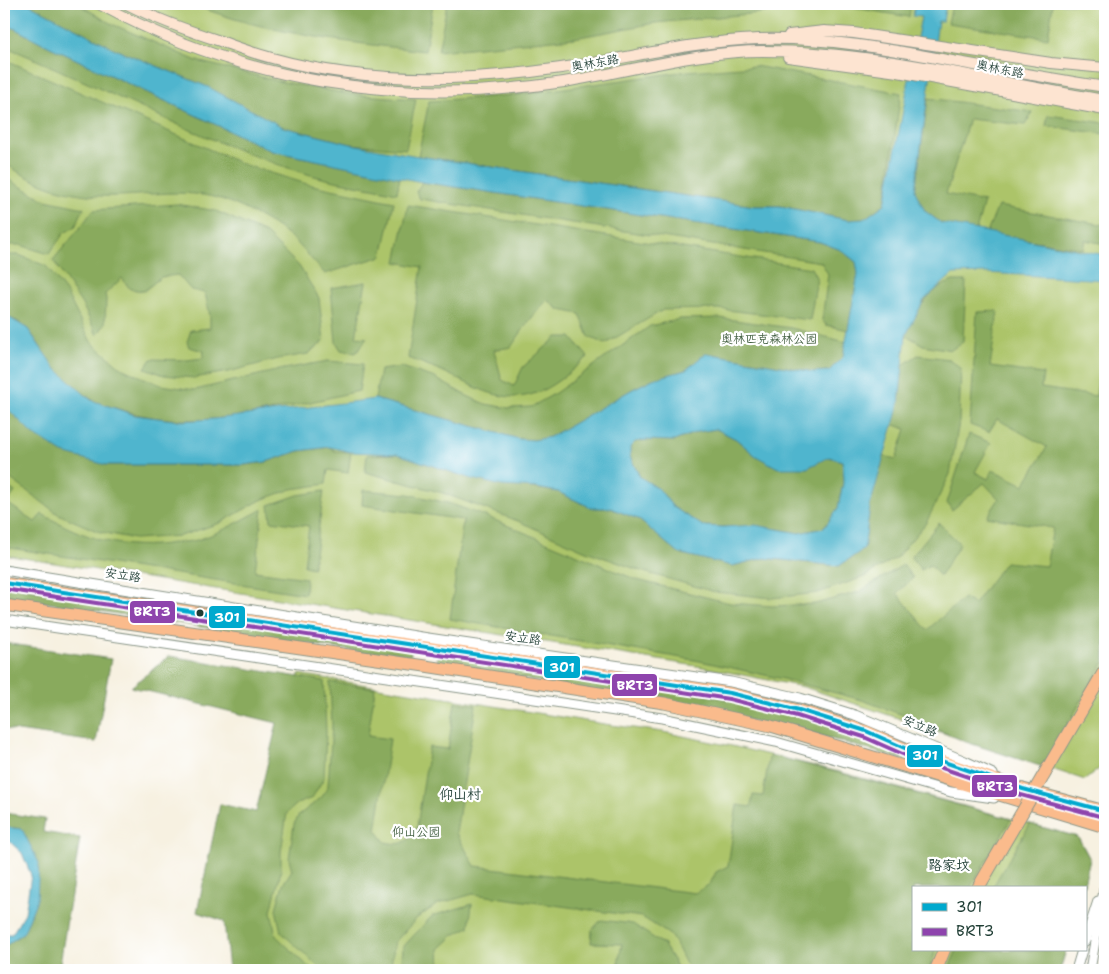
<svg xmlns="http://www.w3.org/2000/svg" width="1109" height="974" font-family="'Shantell Sans','LXGW WenKai TC',sans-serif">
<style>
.green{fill:#acc469;stroke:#66804e}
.forest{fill:#89aa5d;stroke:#547448}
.water{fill:#4fb5ce;stroke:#377981;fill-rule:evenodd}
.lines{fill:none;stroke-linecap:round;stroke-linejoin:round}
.tertiary-casing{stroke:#8b978a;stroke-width:11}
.secondary-casing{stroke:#8b978a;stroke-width:12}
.primary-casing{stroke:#8b978a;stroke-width:13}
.motorway-casing{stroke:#8b978a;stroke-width:14}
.tertiary{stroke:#fff;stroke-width:9}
.secondary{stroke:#fde4d1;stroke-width:10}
.primary{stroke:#fabb8c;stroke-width:11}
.motorway{stroke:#fabb8c;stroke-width:12}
.motorway-bridge-casing{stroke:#8b978a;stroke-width:14;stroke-linecap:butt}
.motorway-bridge{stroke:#fabb8c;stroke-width:12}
.bus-1-casing{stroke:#fff;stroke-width:8}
.bus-2-casing{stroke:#fff;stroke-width:8}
.bus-1{stroke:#00a9ce;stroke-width:4}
.bus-2{stroke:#8e44ad;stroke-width:4}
.bus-dot{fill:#1f3d34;stroke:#fff;stroke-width:2}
.labels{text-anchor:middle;stroke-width:4.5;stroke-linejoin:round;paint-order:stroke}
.street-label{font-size:12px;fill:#1f3d34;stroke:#fff}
.park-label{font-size:12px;fill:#425f41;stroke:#fff}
.neighbourhood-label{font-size:14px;fill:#1f3d34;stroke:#fff}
.line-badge{stroke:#fff;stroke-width:2}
.badge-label{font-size:14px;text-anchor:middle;font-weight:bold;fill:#fff}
</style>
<rect width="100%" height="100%" fill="#fff"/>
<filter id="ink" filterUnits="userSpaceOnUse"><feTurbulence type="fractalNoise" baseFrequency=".02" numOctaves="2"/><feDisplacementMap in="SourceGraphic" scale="10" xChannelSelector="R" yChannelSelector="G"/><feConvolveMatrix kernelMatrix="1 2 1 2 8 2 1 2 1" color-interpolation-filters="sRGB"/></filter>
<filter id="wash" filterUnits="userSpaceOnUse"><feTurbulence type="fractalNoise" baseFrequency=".0096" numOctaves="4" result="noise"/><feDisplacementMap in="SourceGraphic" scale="20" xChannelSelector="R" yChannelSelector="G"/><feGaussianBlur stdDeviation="1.12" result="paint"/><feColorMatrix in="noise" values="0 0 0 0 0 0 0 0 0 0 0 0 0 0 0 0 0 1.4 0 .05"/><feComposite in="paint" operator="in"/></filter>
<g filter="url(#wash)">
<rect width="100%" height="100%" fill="#f7f1e1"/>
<path class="green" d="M 4,4 L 1105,4 L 1105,764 L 1085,780 L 804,687 L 702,667 L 4,555 Z
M 299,674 L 604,724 L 663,732 L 732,746 L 840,772 L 1078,837 L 1090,859 L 1083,888 L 913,888 L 913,950 L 1066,950 L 1060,970 L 248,970 Z"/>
<path class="forest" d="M 29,4 L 78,4 L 112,24 L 197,61 L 278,81 L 349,94 L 416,99 L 406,149 L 351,144 L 283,127 L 208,87 L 115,49 Z
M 192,4 L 433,4 L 425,51 C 346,42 265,34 192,4 Z
M 447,4 L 911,4 L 909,17 L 855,8 L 822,7 L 655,23 L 574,38 L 438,51 Z
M 952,4 L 1053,4 L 1048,38 L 948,23 Z
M 4,23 L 50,47 L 272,151 L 400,177 L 397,193 C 365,186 331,182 301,172 C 198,140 103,87 4,46 Z
M 4,59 L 245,165 L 307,184 L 394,202 L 382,256 L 325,274 C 315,263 305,251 294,240 C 278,225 239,204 217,198 C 184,189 151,195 118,196 C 78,198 36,187 4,162 Z
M 755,66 L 901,93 L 885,204 L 864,219 L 848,220 L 780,206 L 754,206 L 418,156 L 429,101 L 514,95 L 688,71 Z
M 928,98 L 1033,112 L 1025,125 L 969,119 L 946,194 L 984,202 L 976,231 L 941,223 L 925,211 L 915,192 Z
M 1048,115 L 1105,123 L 1105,134 L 1046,126 Z
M 4,177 L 45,200 L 84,208 L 75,227 L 64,233 L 49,254 L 20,245 L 4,245 Z
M 422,182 L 820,242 L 841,250 L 856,262 L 858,274 L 848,330 L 826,325 L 822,320 L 828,274 L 821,262 L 420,199 L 416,192 Z
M 177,204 L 216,211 L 265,233 L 299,266 L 319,298 L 324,341 L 308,354 L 278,359 L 228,372 L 194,378 L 164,375 L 145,368 L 151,359 L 187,360 L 203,358 L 204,351 L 189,347 L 187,342 L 191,330 L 210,328 L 210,316 L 205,293 L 191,290 L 178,275 L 161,277 L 144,291 L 130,289 L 122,278 L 105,294 L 106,299 L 105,324 L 97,335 L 83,306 L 53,260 C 67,243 81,228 93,210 Z
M 408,205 L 811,268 L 817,279 L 810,320 L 719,309 L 663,310 L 605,344 L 589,337 L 580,314 L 560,310 L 547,300 L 529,321 L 511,347 L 494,350 L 502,380 L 514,386 L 523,367 L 557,337 L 571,337 L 588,357 C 572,370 551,390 530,395 C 498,403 472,385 444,372 C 432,367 420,362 408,358 L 422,267 L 396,262 Z
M 998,206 L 1105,225 L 1105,244 L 1085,240 L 1083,249 L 987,233 Z
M 4,255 L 19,255 L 46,266 L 66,292 L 91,342 L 123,369 L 161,385 L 195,390 L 284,369 L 328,361 L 363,364 L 359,391 C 280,408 195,436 116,408 C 108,406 97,404 91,399 C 81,393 61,375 53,366 C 39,350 30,318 4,318 Z
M 953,281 L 966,281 L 963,342 L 951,350 L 923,345 L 906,335 C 918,310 926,290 953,281 Z
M 366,282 L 356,337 L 367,338 L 356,353 L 341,350 L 336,342 L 331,288 Z
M 998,311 L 990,367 L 1043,374 L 1041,388 L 1096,396 L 1105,333 L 1105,660 L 1043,767 L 966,742 L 911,718 L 862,700 L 783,679 L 700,661 L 450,619 L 463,520 L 362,505 L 363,490 L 408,494 L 448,503 L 485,516 L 637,580 L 730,603 L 772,606 L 815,604 L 859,592 L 903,565 L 913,578 L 897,593 L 927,630 L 964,598 L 974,604 L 1005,562 L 1046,566 L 1053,528 L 987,517 L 999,499 L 984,483 L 952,510 L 947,503 L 969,434 L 991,443 L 975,472 L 988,479 L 993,470 L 1024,485 L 1047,447 L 997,419 L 989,432 L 970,425 L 977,312 Z
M 720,318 L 791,328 L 846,342 L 843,357 L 829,371 L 814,372 L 706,353 L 686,370 L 653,379 L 631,390 L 550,437 L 534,440 L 519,439 L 375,399 L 380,370 L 402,367 L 435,378 L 463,394 L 485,404 L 509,408 L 531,407 L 554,394 L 650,326 L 680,319 Z
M 918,355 L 949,359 L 961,368 L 959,422 L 950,474 L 926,523 L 896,558 L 864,577 L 818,593 L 772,598 L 715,592 L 644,572 L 586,551 L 518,521 L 443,493 L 365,472 L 367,455 L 398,454 L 469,478 L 558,492 L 592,508 L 610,508 L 638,519 L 678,553 L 732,566 L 764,558 L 839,566 L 864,549 L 870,506 L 883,456 L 896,459 L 906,429 L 892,424 L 899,404 L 903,365 Z
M 4,405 L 106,465 L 244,465 L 266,462 L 299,451 L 330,447 L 335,451 L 351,452 L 348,473 L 328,470 L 326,484 L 292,489 L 261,500 L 220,523 L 180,536 L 134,539 L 97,531 L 58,514 L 4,474 Z
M 717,429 L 736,439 L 756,456 L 806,468 L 829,457 L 842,461 L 844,478 L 838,508 L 824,528 L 799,533 L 778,529 L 703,526 L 673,507 L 659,489 L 640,477 L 630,457 L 630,447 L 635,441 L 646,440 L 674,441 L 697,432 Z
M 4,484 L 15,492 L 7,503 L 35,522 L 42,514 C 86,539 123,551 174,543 C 181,542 190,542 197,540 C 220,533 242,520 263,509 L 255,571 L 306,578 L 305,594 L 4,547 Z
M 324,491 L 313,568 L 304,566 L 309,526 L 271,521 L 269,505 L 298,495 Z
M 939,523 L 960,544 L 940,576 L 930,565 L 921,570 L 911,557 Z
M 4,585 L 404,647 L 411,650 L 411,654 L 409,658 L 404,659 L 4,596 Z
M 4,643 L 111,659 L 96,742 L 4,729 Z
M 440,655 C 565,673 693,686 815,720 C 854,731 891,749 928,764 L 928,767 L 797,729 L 438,663 L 437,658 Z
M 169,656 L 324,681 L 326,733 L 324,778 L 312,798 L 297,804 L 287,813 L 281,852 L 281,871 L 271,911 L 276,936 L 312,970 L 229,970 L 224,921 L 197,912 L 220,804 L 256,812 L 277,723 L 131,687 Z
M 330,682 L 375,688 L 368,736 L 390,739 L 376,830 L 385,842 C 403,846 407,843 417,827 L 429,747 L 448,749 L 455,702 L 476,705 L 456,833 L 475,866 L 695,893 L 710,884 L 716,872 L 728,866 L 737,805 L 751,807 L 753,795 L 763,796 L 769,757 L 775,756 L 1011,819 L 970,888 L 913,888 L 913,950 L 936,950 L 929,970 L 689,970 L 678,948 L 670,935 L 642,917 L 473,894 L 438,904 L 417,918 L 395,942 L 390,970 L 321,969 L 281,932 L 276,909 L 283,884 L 292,870 L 289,859 L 294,824 L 299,815 L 322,797 L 328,786 L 332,725 Z
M 4,813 L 45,819 L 43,832 L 80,838 L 59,970 L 4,970 L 4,947 L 24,932 L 37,899 L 22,829 L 4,827 Z
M 1030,824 L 1078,837 L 1090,859 L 1083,888 L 992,888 Z
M 472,904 L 469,927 L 454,935 L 439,949 L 440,965 L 438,970 L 401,970 L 403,947 L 432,916 Z
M 601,920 L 633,924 L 664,945 L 679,970 L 642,970 L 641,967 L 618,964 L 622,944 L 591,943 L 592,930 Z
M 957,950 L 1066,950 L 1060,970 L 948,970 Z"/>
<path class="water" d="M 4,4 L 29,4 L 115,49 L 208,87 L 283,127 L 351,144 L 418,156 L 754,206 L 780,206 L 848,220 L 864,219 L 885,204 L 921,17 L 913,16 L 915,4 L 946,4 L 943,21 L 938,21 L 915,191 L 925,211 L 941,223 L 1105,255 L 1105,280 L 987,273 L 953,274 L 924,300 L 906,335 L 899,404 L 870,506 L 864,549 L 839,566 L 764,558 L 732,566 L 678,553 L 638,519 L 610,508 L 592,508 L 558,492 L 537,488 L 502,486 L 469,478 L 398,454 L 351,452 L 330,447 L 299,451 L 266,462 L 244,465 L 106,465 L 63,453 L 33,434 L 4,405 L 4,318 L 10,318 L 28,329 L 54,367 L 91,400 L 135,415 L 181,421 L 214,419 L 375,399 L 519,439 L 534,440 L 550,437 L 631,390 L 653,379 L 686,370 L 706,353 L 814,372 L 829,371 L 843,357 L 858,274 L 856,262 L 841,250 L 820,242 L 422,182 L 272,151 L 50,47 L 4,23 ZM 716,429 L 736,439 L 756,456 L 778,468 L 807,468 L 829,457 L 842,461 L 844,478 L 838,508 L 824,528 L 799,533 L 755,525 L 723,527 L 703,526 L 673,507 L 659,489 L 640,477 L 630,457 L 630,447 L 635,442 L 646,440 L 674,441 L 697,432 Z
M 4,827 L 22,829 L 39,863 L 37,899 L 24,932 L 4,947 L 4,934 L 12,934 L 25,913 L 31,875 L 22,853 L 8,840 L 4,840 Z"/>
</g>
<g filter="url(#ink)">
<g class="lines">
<g class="tertiary-casing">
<path id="tertiary" d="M 4,570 L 428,638 L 731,682 L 800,698 L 855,715 L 965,761 L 993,774
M 4,620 L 662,718 L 776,742 L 951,792 L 994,798
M 1085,941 L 1098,901
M 1076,970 L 1082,950
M 1090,970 L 1105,884"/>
</g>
<g class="secondary-casing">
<path id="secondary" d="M 99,4 C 246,83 399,107 564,82 C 628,72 698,51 763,51 C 878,51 992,82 1105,100
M 127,4 C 156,19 189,31 220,41 C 237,47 255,54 272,58 C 365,84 466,82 561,68 C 627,59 692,41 759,39 C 824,37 889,49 952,61 C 1003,70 1054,79 1105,87
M 789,35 L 824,31 L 854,33 L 1051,63 L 1105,68
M 788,57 L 898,72 L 1105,110"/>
</g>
<g class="primary-casing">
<path id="primary" d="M 4,583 L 730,693 L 799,710 L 866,731 L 909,750 L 1023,789 L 1105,811
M 4,605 L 425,666 L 664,703 L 771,726 L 1105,827"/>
</g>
<g class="motorway-casing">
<path id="motorway" d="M 936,970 L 944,950"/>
</g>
<use href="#tertiary" class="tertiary"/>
<use href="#secondary" class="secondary"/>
<use href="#primary" class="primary"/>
<use href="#motorway" class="motorway"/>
<g class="motorway-bridge-casing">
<path id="motorway-bridge" d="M 978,888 L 1105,670"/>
</g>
<use href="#motorway-bridge" class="motorway-bridge"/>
<g class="bus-1-casing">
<path id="bus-1" d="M 4,583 L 730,693 L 799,710 L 866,731 L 909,750 L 1023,789 L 1105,811"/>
</g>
<g class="bus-2-casing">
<path id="bus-2" d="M 4,589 L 729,699 L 797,716 L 864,737 L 907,756 L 1021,795 L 1103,817"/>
</g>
<use href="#bus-1" class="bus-1"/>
<use href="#bus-2" class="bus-2"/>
</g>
</g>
<circle class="bus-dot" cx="200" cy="613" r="4.5"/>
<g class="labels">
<g class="street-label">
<text transform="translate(595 63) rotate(-10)" y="4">奥林东路</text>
<text transform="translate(1000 69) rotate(11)" y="4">奥林东路</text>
<text transform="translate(123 575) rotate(9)" y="4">安立路</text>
<text transform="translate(523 638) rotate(8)" y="4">安立路</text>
<text transform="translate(920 726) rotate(23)" y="4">安立路</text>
</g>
<g class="park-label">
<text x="769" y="343">奥林匹克森林公园</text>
<text x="416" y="836">仰山公园</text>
</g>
<g class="neighbourhood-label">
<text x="460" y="799">仰山村</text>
<text x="949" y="870">路家坟</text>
</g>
</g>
<g class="line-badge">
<rect x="129" y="600" width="47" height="24" rx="5" fill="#8e44ad"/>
<rect x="208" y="605" width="38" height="24" rx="5" fill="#00a9ce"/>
<rect x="543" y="655" width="38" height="24" rx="5" fill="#00a9ce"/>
<rect x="611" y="673" width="47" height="24" rx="5" fill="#8e44ad"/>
<rect x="906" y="744" width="38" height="24" rx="5" fill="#00a9ce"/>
<rect x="971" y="774" width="47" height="24" rx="5" fill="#8e44ad"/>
</g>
<g class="badge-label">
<text x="152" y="616">BRT3</text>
<text x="227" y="622">301</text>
<text x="562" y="672">301</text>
<text x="635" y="690">BRT3</text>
<text x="925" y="760">301</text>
<text x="995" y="791">BRT3</text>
</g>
<rect width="1109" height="974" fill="none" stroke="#fff" stroke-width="20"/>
<rect x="912" y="886" width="175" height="65" fill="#ffffff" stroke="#a5b1ae"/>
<rect x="922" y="903" width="25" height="8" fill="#00a9ce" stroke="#a5b1ae"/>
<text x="956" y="912" font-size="15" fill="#1f3d34">301</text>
<rect x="922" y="928" width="25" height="8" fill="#8e44ad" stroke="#a5b1ae"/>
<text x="956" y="936" font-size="15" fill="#1f3d34">BRT3</text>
</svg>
